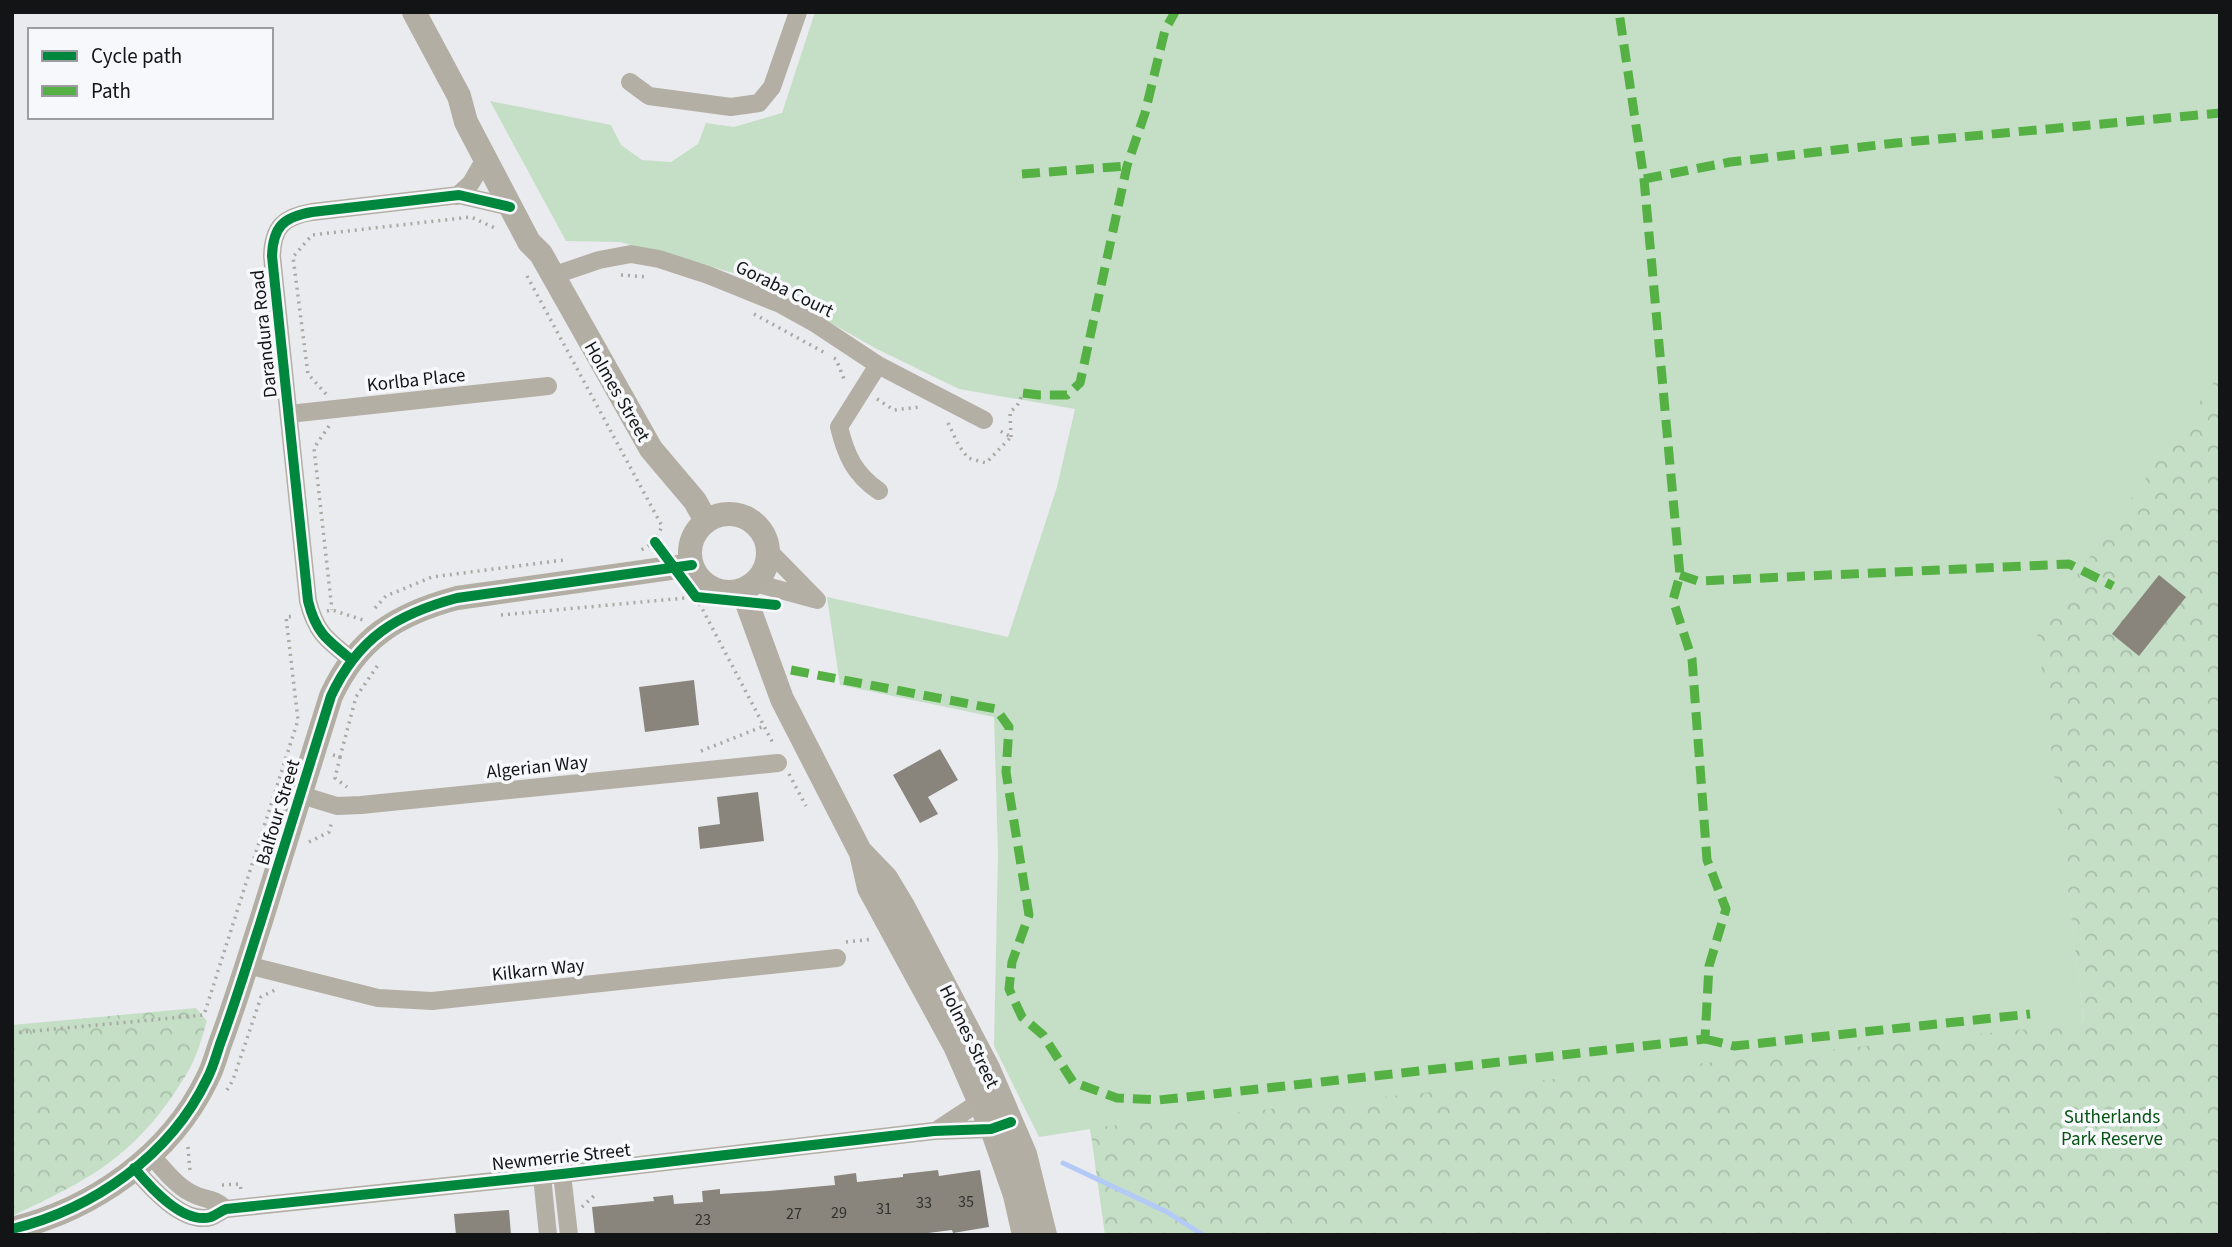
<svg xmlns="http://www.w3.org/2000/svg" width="2232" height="1247" font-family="'Source Sans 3',sans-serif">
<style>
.green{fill:#c4dfc6}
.forest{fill:url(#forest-crowns)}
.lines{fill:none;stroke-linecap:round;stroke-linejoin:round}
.stream{stroke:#b3caf6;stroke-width:5}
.building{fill:#89857c}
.path{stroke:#aaa8a2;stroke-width:3.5;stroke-dasharray:2 5;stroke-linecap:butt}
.street{stroke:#b4afa4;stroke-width:18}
.secondary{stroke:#b3aea3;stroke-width:24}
.quiet{stroke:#55b144;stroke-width:9;stroke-dasharray:18 9;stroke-linecap:butt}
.cycleway-casing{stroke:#f6f8fc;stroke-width:15}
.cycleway{stroke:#00873e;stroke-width:10}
.labels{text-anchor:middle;stroke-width:7;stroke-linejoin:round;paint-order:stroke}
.number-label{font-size:16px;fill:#30302f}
.street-label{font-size:19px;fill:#131415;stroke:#f6f8fc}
.park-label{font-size:19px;fill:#065313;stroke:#f6f8fc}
</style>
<defs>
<pattern id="forest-crowns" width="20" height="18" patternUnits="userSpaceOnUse" patternTransform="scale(1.75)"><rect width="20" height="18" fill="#c4dfc6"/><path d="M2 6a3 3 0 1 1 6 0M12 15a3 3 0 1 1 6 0" fill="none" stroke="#a8bea9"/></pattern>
</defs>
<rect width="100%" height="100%" fill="#eaebee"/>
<path class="green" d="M 815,12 L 2220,12 L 2220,379 L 2216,380 L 2038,631 L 2084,1023 L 1099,1169 L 1090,1129 L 1039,1137 L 994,1046 L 998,854 L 994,717 L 840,685 L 827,597 L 1008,637 L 1057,487 L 1075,409 L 959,389 L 875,348 L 752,278 L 620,242 L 566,241 L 490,101 L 611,125 L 621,145 L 642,160 L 671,162 L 698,144 L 706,123 L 734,127 L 782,113 Z"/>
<path class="forest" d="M 2216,379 L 2220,379 L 2220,1235 L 1105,1235 L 1090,1128 L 2084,1023 L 2037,631 Z
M 196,1008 L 207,1021 C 203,1033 200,1046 195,1057 C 190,1070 181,1083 173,1095 C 128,1161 82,1183 12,1216 L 12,1025 Z"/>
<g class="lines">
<path class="stream" d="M 1063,1163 L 1167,1212 L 1203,1235"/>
</g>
<path class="building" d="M 2159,575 L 2186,597 L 2139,656 L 2112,634 Z
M 694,680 L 699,725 L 645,732 L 639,687 Z
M 940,749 L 958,780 L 928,797 L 938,814 L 920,823 L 893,775 Z
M 758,792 L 764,841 L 700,849 L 698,827 L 720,824 L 717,797 Z
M 938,1170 L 939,1176 L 980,1170 L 989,1227 L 953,1233 L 952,1230 L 912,1235 L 595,1235 L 592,1207 L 654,1201 L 653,1197 L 673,1195 L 674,1204 L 703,1202 L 702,1191 L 720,1189 L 720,1194 L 769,1191 L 835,1185 L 834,1176 L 856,1173 L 857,1182 L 903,1177 L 903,1174 Z
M 509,1210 L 511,1235 L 456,1235 L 454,1214 Z"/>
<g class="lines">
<path class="path" d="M 621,275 L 648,277
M 527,276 L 662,526 L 655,542 L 641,550
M 754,314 L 827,354
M 834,358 L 836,359 L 844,379 L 847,381
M 326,394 L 308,374 L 293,257 L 312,235 L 471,217 L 497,229
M 877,399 L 894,410 L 919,407
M 948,423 L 959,446 L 968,458 L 986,463 L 1011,437 L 997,429
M 329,426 L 314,448 L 332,610
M 1011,437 L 1010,412 L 1017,406 L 1023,393
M 375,608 L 386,596 L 432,577 L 564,560
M 327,611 L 332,610 L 363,620
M 501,615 L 696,597 L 774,745
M 701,751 L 764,726
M 333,755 L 340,757 L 356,697 L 378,665
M 340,757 L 335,778 L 347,787
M 789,774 L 806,806
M 309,842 L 329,832 L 332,821
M 846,942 L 873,939
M 12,1033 L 204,1015 L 298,720 L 286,617 L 295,616
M 227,1090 L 233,1080 L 261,997 L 275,990
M 188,1147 L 190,1171
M 222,1185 L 240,1184 L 241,1190
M 582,1207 L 596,1194"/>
<path class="street" d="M 630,82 L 649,96 L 731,107 L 759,103 L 772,87 L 798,12
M 457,196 L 471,183 L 485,159
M 552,276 L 599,260 L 631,254 L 659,259 L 708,275 L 780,304 L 816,324 L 878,365 L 984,420
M 878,365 L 839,427 C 846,455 854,474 879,491
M 289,414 L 548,386
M 769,551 L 817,600
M 755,583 L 814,599
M 352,660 C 327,640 316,633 308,601 L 272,256 C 273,227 283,217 312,212 L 459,195 L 510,207
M 301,795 L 337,806 L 361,805 L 778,763
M 247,965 L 378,998 L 432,1001 L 837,958
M 937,1130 L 987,1097
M 150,1154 C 162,1167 175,1185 191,1193 C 205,1201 212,1196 226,1209
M 134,1168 C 150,1187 183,1225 211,1217 C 216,1215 221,1211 226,1209 L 562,1174 L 934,1131 L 991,1129 L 1001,1126
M 562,1174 L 569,1235
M 542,1176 L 548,1235"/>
<path class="secondary" d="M 414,12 L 459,96 L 466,122 L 529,242 L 541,254 L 651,449 L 695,501 L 706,521
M690 553a39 39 0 1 1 78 0a39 39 0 1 1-78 0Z
M 744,589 L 747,603 L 782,699 L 861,853 L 869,888 L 955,1046 L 994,1135 L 1015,1195 L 1024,1235
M 862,853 L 886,878 L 904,908 L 988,1068 L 1025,1154 L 1045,1235
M 12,1229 C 93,1209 170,1156 207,1079 C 213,1068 216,1056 220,1044 C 235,1004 247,964 260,924 C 284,848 308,772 331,696 C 358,638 397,614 457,598 L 692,565"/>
<path class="quiet" d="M 1022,174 L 1127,166
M 1644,179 L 1730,162 L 1896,143 L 2220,113
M 1023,393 L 1039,395 L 1067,395 L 1080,383 L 1127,166 L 1145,113 L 1165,30 L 1175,12
M 1680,575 L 1698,581 L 2069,564 L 2113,586
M 791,670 L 996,709 L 1009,727 L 1006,772 L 1029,915 L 1012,962 L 1009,989 L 1022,1017 L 1043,1035 L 1073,1082 L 1117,1098 L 1159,1100 L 1705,1039 L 1709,966 L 1726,909 L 1707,860 L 1692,659 L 1673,600 L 1680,575 L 1644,179 L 1619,12
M 1705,1039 L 1734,1046 L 2030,1014"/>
<g class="cycleway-casing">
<path id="cycleway" d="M 655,542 L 696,597 L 776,605
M 352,660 C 327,640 316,633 308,601 L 272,256 C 273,227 283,217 312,212 L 459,195 L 510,207
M 134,1168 C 150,1187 183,1225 211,1217 C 216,1215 221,1211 226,1209 L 562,1174 L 934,1131 L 991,1129 L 1011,1122
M 12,1229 C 93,1209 170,1156 207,1079 C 213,1068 216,1056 220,1044 C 235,1004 247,964 260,924 C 284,848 308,772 331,696 C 358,638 397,614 457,598 L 692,565"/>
</g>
<use href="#cycleway" class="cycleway"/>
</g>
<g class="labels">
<g class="number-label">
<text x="966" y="1207">35</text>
<text x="924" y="1208">33</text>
<text x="884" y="1214">31</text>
<text x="839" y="1218">29</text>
<text x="794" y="1219">27</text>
<text x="703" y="1225">23</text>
</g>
<g class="street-label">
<text transform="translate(785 288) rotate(26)" y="7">Goraba Court</text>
<text transform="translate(263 334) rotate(-96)" y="7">Darandura Road</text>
<text transform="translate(416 379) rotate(-6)" y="7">Korlba Place</text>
<text transform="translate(618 391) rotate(60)" y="7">Holmes Street</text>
<text transform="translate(537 766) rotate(-6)" y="7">Algerian Way</text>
<text transform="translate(277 812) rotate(-73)" y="7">Balfour Street</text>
<text transform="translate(538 969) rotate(-6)" y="7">Kilkarn Way</text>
<text transform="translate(970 1036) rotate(64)" y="7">Holmes Street</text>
<text transform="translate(561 1156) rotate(-6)" y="7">Newmerrie Street</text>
</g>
<g class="park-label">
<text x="2112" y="1123">Sutherlands<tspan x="2112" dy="22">Park Reserve</tspan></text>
</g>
</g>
<rect width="2232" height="1247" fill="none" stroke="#131415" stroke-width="28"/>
<rect x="28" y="28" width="245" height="91" fill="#f6f8fc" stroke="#9b9da0" stroke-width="2"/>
<rect x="42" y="51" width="35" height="10" fill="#00873e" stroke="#9b9da0" stroke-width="2"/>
<text x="91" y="63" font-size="21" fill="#131415">Cycle path</text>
<rect x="42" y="86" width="35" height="10" fill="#55b144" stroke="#9b9da0" stroke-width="2"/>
<text x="91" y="98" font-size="21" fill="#131415">Path</text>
</svg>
